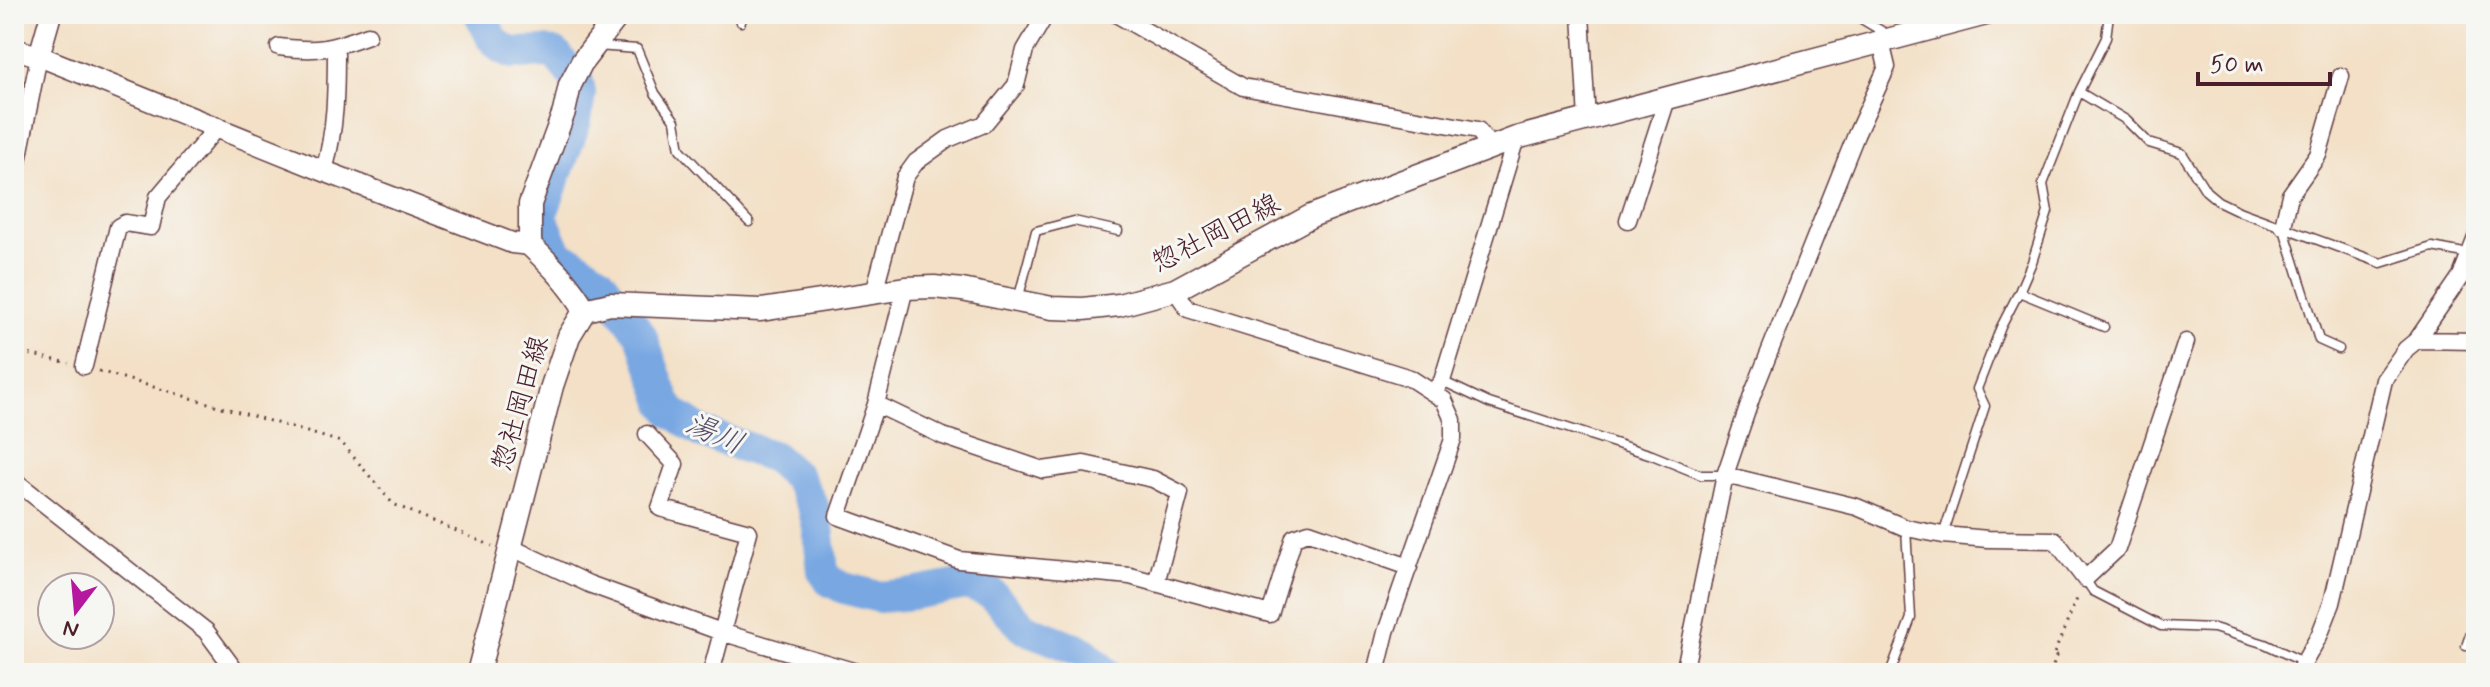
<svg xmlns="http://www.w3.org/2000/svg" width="2490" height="687" font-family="Mynerve,'Klee One',sans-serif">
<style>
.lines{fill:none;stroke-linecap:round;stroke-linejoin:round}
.river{stroke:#78a7e2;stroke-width:32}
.service-casing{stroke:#633c42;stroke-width:11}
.minor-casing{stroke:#633c42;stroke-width:19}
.tertiary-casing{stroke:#633c42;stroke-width:23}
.secondary-casing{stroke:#633c42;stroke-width:25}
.path{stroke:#633c42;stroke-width:3;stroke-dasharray:2 6;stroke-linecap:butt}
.service{stroke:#fff;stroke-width:8}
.minor{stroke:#fff;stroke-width:16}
.tertiary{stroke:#fff;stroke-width:20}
.secondary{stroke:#fff;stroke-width:22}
.labels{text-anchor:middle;stroke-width:6;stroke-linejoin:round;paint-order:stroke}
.street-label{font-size:28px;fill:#4a1f2b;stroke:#f6f6f2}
.water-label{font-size:30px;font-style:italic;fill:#5a4f6b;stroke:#f6f6f2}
</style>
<rect width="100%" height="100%" fill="#f6f6f2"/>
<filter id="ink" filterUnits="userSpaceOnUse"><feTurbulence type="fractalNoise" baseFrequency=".0125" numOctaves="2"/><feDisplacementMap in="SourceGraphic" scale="16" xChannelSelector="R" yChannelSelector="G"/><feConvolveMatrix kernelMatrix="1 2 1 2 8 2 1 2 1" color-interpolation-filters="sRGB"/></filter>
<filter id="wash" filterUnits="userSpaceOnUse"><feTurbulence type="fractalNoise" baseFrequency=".006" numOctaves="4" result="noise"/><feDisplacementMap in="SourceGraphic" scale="32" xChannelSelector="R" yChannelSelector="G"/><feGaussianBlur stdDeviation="1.8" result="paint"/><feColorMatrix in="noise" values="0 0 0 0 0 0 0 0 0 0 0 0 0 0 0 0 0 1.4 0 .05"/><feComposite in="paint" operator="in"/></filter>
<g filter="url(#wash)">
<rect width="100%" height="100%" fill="#f3e0c6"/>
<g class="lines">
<path class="river" d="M 480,14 L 492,38 L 502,48 L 513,53 L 547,52 L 556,54 L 578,82 L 580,93 L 576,120 L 541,216 L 558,255 L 575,263 L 600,280 L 641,335 L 665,402 L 672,412 L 703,433 L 774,457 L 797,477 L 813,506 L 818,528 L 823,571 L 830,581 L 844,588 L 879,597 L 912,594 L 966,584 L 990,592 L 1024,628 L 1084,652 L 1106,673"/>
</g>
</g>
<g filter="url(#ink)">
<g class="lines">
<g class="service-casing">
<path id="service" d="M 1853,14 L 1890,36
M 2109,14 L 2106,38 L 2079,92 L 2126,120 L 2149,143 L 2182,153 L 2206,191 L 2218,201 L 2241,212 L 2381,263 L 2432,247 L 2469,254
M 741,22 L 743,14
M 597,46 L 637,49 L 655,93 L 675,121 L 680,149 L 749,222
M 2079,92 L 2043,184 L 2048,212 L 2032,262 L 2019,292 L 2104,327
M 2283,226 L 2319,340 L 2339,349
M 1018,300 L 1036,231 L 1074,221 L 1118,231
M 1442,381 L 1489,403 L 1652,455 L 1701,475 L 1725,475
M 1943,535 L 1985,406 L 1977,389 L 2001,327 L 2019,292
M 2085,579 L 2093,591 L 2161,626 L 2214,628 L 2265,644 L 2303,662
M 2466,646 L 2476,618
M 1890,673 L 1911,618 L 1906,528"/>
</g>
<g class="minor-casing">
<path id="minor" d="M 1116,14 L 1243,87 L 1478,130 L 1491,148
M 1581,14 L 1587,120
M 279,47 C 319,52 330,49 368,35
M 324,171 C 336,127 336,93 336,47
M 14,181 L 39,56
M 1628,220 L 1667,99
M 2283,226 L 2290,195 L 2318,155 L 2341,76
M 905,288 L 876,404 L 838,516 L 959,560 L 1130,576 L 1270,614 L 1294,537 L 1309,532 L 1409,567
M 1175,290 L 1188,309 L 1410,378 L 1444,400 L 1453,420 L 1453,439 L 1386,632 L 1376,673
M 874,292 L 905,177 L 916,162 L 948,139 L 984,124 L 1016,85 L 1025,50 L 1046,14
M 2417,340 L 2476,341
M 84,366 L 118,227 L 125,223 L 151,227 L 158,197 L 218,126
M 1433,392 L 1442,381 L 1516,138
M 876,404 L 943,436 L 1043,470 L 1084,464 L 1153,479 L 1180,493 L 1156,583
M 647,434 L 675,464 L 660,508 L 749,532 L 711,673
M 1725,475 L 1857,507 L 1906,528 L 1943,535 L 1988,539 L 2055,540 L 2085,579 L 2117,549 L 2186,342
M 14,480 L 206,631 L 237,673
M 510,547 L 589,584 L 724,633 L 860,673
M 1684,673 L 1725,475 L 1753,393 L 1856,135 L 1887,67 L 1881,42
M 2298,673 L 2319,636 L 2332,603 L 2384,380 L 2406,349 L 2417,340 L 2461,276 L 2476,238"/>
</g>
<g class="tertiary-casing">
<path id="tertiary" d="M 14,49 L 39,56 L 324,171 L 512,243 L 530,245
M 39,56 L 51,14"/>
</g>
<g class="secondary-casing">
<path id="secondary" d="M 585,310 C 570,284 551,265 530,245 L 530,204 L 564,112 L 570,85 L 582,62 L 619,14
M 478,673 L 552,386 L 569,336 L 585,310 L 610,304 L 761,310 L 905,288 L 934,287 L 962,290 L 1052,308 L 1083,309 L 1119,305 L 1175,290 L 1311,216 L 1516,138 L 1986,14"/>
</g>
<path class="path" d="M 14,351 L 69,363
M 99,371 L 341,442 L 393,504 L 492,546
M 2051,673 L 2056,656 L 2053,656 L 2079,594"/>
<use href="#service" class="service"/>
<use href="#minor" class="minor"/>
<use href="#tertiary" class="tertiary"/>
<use href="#secondary" class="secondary"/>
</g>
</g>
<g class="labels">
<g class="street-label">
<text transform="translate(1215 232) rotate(-27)" y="10">惣社岡田線</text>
<text transform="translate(519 403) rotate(-74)" y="10">惣社岡田線</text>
</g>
<g class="water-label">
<text transform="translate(715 433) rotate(24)" y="10">湯川</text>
</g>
</g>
<rect width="2490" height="687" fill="none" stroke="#f6f6f2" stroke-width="48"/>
<g transform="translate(76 611) rotate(196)"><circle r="38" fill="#f6f6f2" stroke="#b1a0a2" stroke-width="2"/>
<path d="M0-6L14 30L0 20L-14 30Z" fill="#b5179e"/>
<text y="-12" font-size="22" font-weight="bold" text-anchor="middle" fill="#4a1f2b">N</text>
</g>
<path d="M2198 72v12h132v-12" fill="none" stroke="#4a1f2b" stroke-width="4"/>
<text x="2210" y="72" font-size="24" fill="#4a1f2b" stroke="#f6f6f2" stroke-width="6" paint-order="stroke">50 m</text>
</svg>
